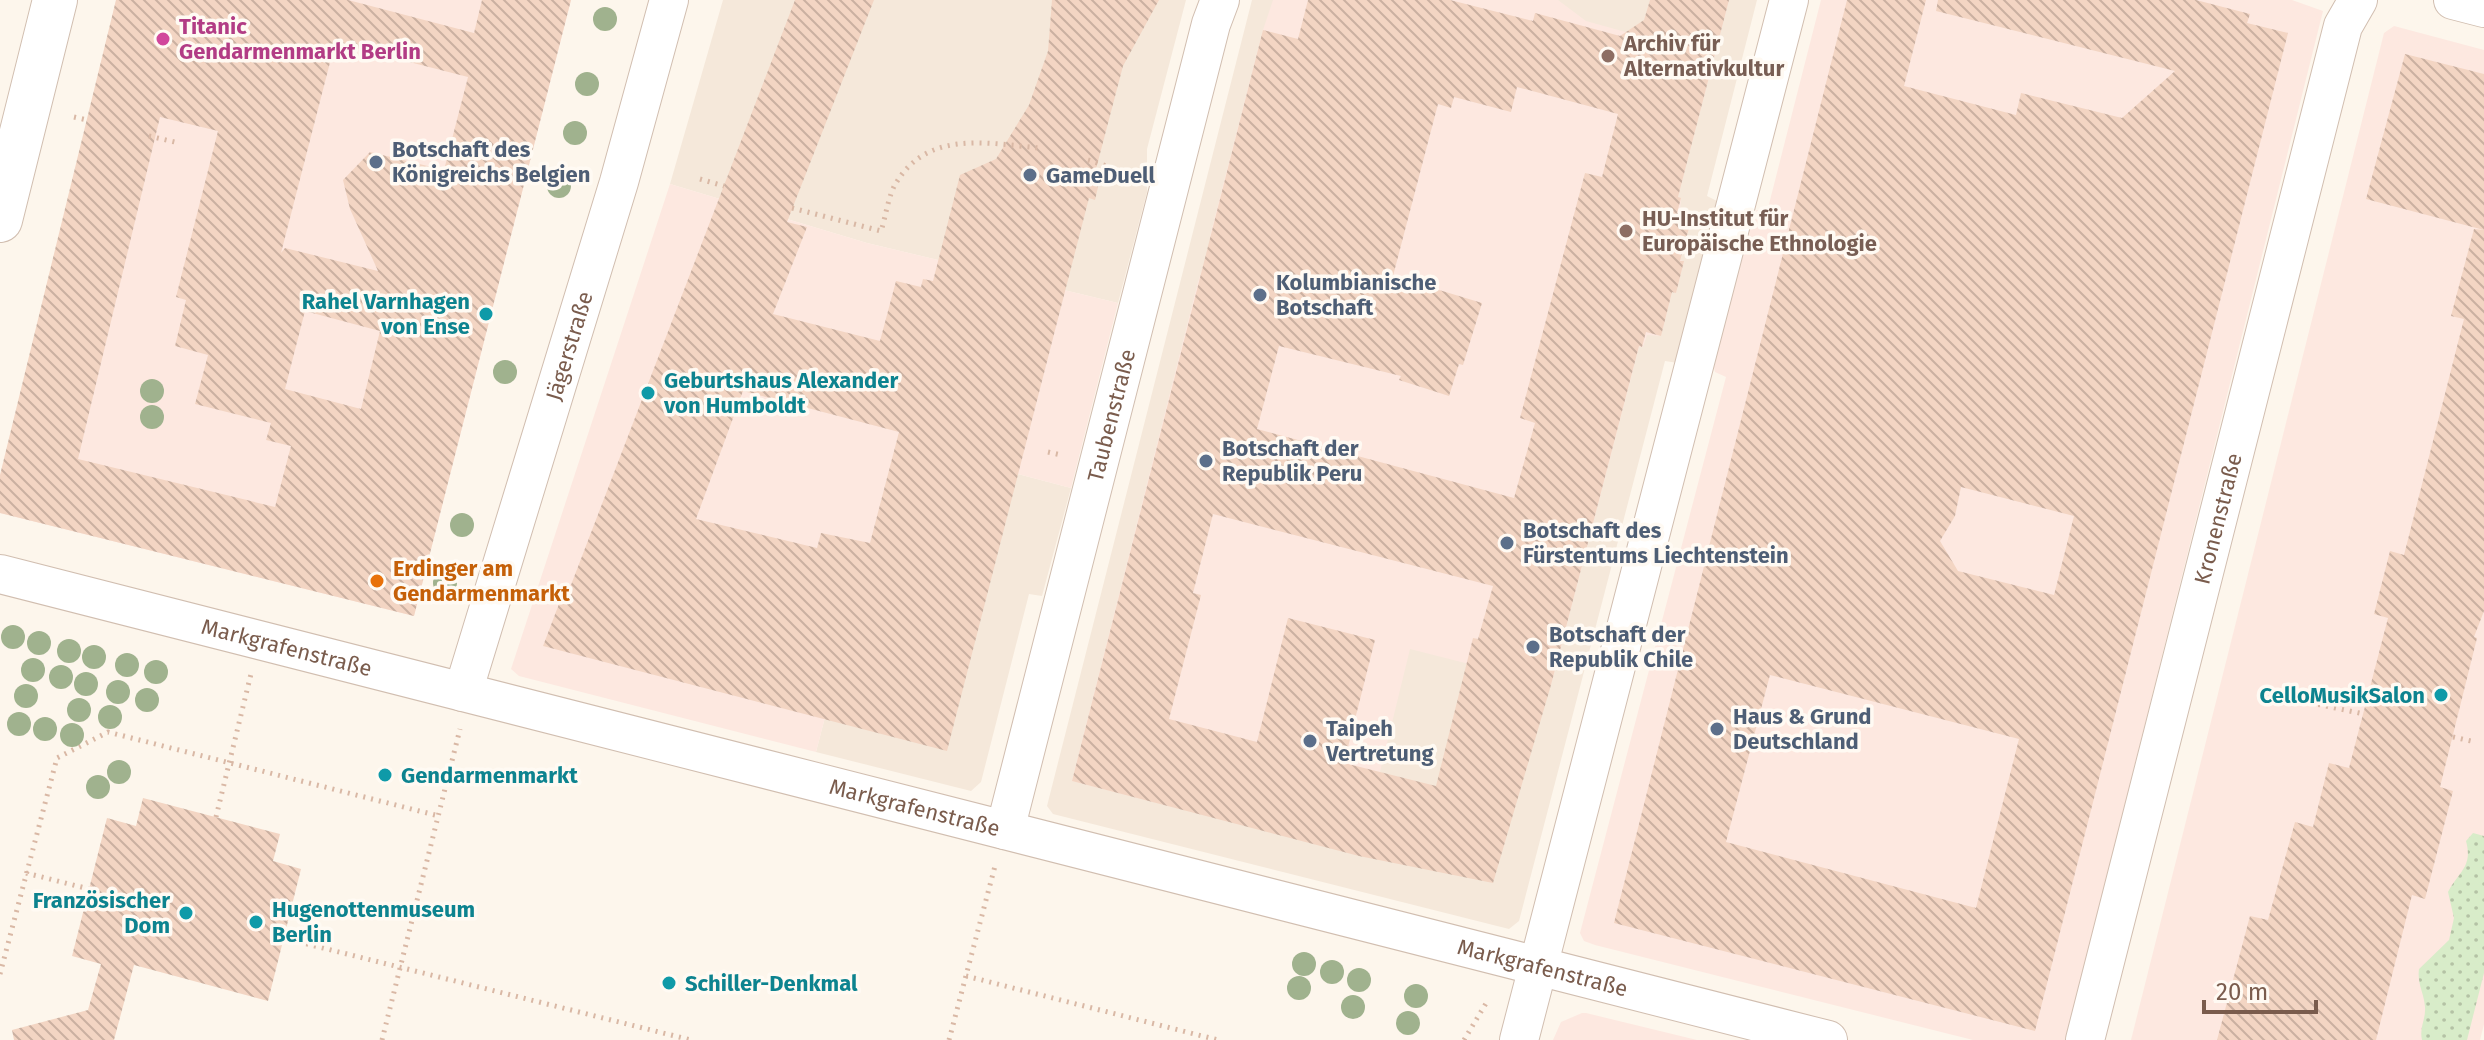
<svg xmlns="http://www.w3.org/2000/svg" width="2484" height="1040" font-family="'Fira Sans',sans-serif">
<style>
.residential{fill:#f5e8da}
.commercial{fill:#fde8e0}
.grass{fill:url(#grass-dots)}
.building{fill:url(#building-back-hatch);fill-rule:evenodd}
.lines{fill:none;stroke-linecap:round;stroke-linejoin:round}
.minor-casing{stroke:#d1beb0;stroke-width:40}
.tertiary-casing{stroke:#d1beb0;stroke-width:46}
.path{stroke:#d9b8a5;stroke-width:5;stroke-dasharray:2 6;stroke-linecap:butt}
.minor{stroke:#fff;stroke-width:38}
.tertiary{stroke:#fff;stroke-width:44}
.tree{fill:#a0b28e}
.hotel-dot{fill:#d1479c;stroke:#fffaf3;stroke-width:3}
.education-dot{fill:#8d6e63;stroke:#fffaf3;stroke-width:3}
.service-dot{fill:#5c6f8a;stroke:#fffaf3;stroke-width:3}
.culture-dot{fill:#0f9aa8;stroke:#fffaf3;stroke-width:3}
.food-dot{fill:#e8710a;stroke:#fffaf3;stroke-width:3}
.labels{text-anchor:middle;stroke-width:7;stroke-linejoin:round;paint-order:stroke}
.hotel-label{font-size:22px;font-weight:bold;fill:#b23c85;stroke:#fffaf3;text-anchor:start}
.education-label{font-size:22px;font-weight:bold;fill:#785e54;stroke:#fffaf3;text-anchor:start}
.service-label{font-size:22px;font-weight:bold;fill:#4e5e75;stroke:#fffaf3;text-anchor:start}
.culture-label{font-size:22px;font-weight:bold;fill:#0d838f;stroke:#fffaf3;text-anchor:start}
.street-label{font-size:22px;fill:#7a5c4d;stroke:#fffaf3}
.food-label{font-size:22px;font-weight:bold;fill:#c56008;stroke:#fffaf3;text-anchor:start}
</style>
<defs>
<pattern id="grass-dots" width="8" height="8" patternUnits="userSpaceOnUse" patternTransform="scale(2)"><rect width="8" height="8" fill="#d8ecc9"/><path d="M2 2h.1M6 6h.1" fill="none" stroke="#b4c2a5" stroke-width="1.8" stroke-linecap="round"/></pattern>
<pattern id="building-back-hatch" width="6" height="6" patternUnits="userSpaceOnUse" patternTransform="scale(2)"><rect width="6" height="6" fill="#f3d5c3"/><path d="M-1 5l2 2M0 0l6 6M5-1l2 2" fill="none" stroke="#cab0a1"/></pattern>
</defs>
<rect width="100%" height="100%" fill="#fdf6ec"/>
<path class="residential" d="M 723,0 L 1186,0 L 1147,149 L 1147,192 L 1118,303 L 867,243 L 670,184 Z
M 1252,0 L 1757,0 L 1707,196 L 1719,202 L 1678,363 L 1665,361 L 1519,921 L 1509,929 L 1053,814 L 1047,806 Z
M 899,432 L 946,455 L 1071,488 L 1042,596 L 1029,594 L 981,782 L 971,791 L 816,752 Z"/>
<path class="commercial" d="M 116,0 L 571,0 L 414,616 L 0,513 Z
M 1273,0 L 1558,0 L 1586,21 L 1640,36 L 1650,0 L 1729,0 L 1678,197 L 1681,198 L 1680,211 L 1692,217 L 1680,260 L 1684,261 L 1676,293 L 1672,292 L 1661,336 L 1647,335 L 1643,347 L 1639,347 L 1551,685 L 1410,649 L 1380,772 L 1200,814 L 1072,781 L 1198,282 L 1213,237 L 1210,236 L 1263,30 Z
M 1821,0 L 2292,0 L 2323,11 L 2066,1040 L 1973,1040 L 1595,945 L 1584,941 L 1580,933 L 1726,377 L 1715,372 L 1714,367 L 1752,214 L 1757,210 L 1767,212 Z
M 2394,26 L 2484,50 L 2484,1024 L 2480,1040 L 2131,1040 L 2384,33 Z
M 670,184 L 867,243 L 1118,303 L 1071,488 L 946,455 L 899,433 L 816,752 L 519,676 L 511,669 Z
M 1582,1013 L 1586,1013 L 1697,1040 L 1553,1040 L 1561,1022 Z"/>
<path class="grass" d="M 2473,833 L 2484,836 L 2484,973 L 2467,1040 L 2422,1040 C 2419,1028 2426,1019 2425,1007 C 2424,993 2417,984 2419,969 L 2449,940 L 2454,918 L 2448,892 C 2459,871 2473,867 2466,841 Z"/>
<path class="building" d="M 116,0 L 348,0 L 474,33 L 482,0 L 571,0 L 414,616 L 0,513 L 0,475 ZM 335,43 L 468,77 L 444,170 L 370,152 L 343,180 L 350,209 L 378,271 L 285,248 L 281,253 ZM 160,117 L 218,131 L 176,297 L 186,300 L 175,346 L 208,355 L 195,404 L 271,423 L 266,440 L 291,446 L 275,507 L 78,459 ZM 305,311 L 380,331 L 361,409 L 285,389 Z
M 795,0 L 874,0 L 787,222 L 807,227 L 773,314 L 880,341 L 896,281 L 921,287 L 923,279 L 933,281 L 960,175 L 996,159 L 1029,105 L 1048,51 L 1052,0 L 1159,0 L 1123,66 L 1096,169 L 1102,170 L 1095,200 L 1089,198 L 947,751 L 543,646 L 562,596 L 566,598 ZM 743,391 L 899,432 L 870,543 L 821,533 L 817,548 L 696,519 Z
M 1308,0 L 1450,0 L 1533,21 L 1535,13 L 1620,36 L 1644,20 L 1650,0 L 1729,0 L 1678,197 L 1681,198 L 1677,213 L 1692,217 L 1680,261 L 1684,261 L 1676,293 L 1672,292 L 1661,336 L 1646,332 L 1642,347 L 1639,346 L 1551,685 L 1493,883 L 1359,856 L 1072,781 L 1263,30 L 1298,39 ZM 1517,87 L 1618,114 L 1602,177 L 1585,173 L 1520,418 L 1535,423 L 1514,498 L 1257,429 L 1279,346 L 1401,376 L 1399,380 L 1449,396 L 1459,364 L 1463,365 L 1482,303 L 1393,276 L 1438,104 L 1451,108 L 1454,97 L 1511,112 ZM 1213,514 L 1493,586 L 1478,639 L 1473,638 L 1436,786 L 1344,763 L 1375,640 L 1288,618 L 1257,742 L 1169,719 L 1201,595 L 1193,593 Z
M 1847,0 L 1926,0 L 1904,86 L 2016,115 L 2021,93 L 2122,118 L 2175,71 L 1936,11 L 1938,0 L 2196,0 L 2250,14 L 2247,23 L 2288,33 L 2035,1031 L 1614,923 ZM 1961,487 L 2074,516 L 2054,595 L 1958,571 L 1940,541 L 1955,516 ZM 1770,675 L 2019,739 L 1976,908 L 1726,842 Z
M 2405,54 L 2484,74 L 2484,230 L 2366,199 Z
M 2474,229 L 2484,230 L 2484,611 L 2474,637 L 2477,638 L 2440,787 L 2453,791 L 2425,899 L 2412,895 L 2376,1040 L 2217,1040 L 2250,916 L 2268,920 L 2295,822 L 2313,827 L 2329,763 L 2349,768 L 2388,618 L 2374,614 L 2390,551 L 2404,555 L 2464,319 L 2451,316 Z
M 143,798 L 280,834 L 273,861 L 301,869 L 268,1001 L 134,965 L 114,1040 L 14,1040 L 12,1030 L 88,1010 L 101,964 L 72,956 L 107,818 L 136,826 Z"/>
<g class="lines">
<g class="minor-casing">
<g id="minor">
<path d="M 2453,0 L 2484,8"/>
<path id="s1" d="M 0,574 L 1828,1040"/>
<path id="s2" d="M 463,692 L 619,182 L 669,0"/>
<path id="s3" d="M 1005,830 L 1211,24 L 1220,0"/>
<path d="M 1519,1040 L 1789,0"/>
<path id="s4" d="M 2085,1040 L 2343,26 L 2358,0"/>
</g>
</g>
<g class="tertiary-casing">
<path id="tertiary" d="M 0,220 L 55,0"/>
</g>
<path class="path" d="M 74,117 L 87,120
M 149,136 L 179,143
M 1088,160 L 1119,170
M 700,179 L 724,186
M 792,208 L 881,231 C 886,216 888,196 896,183 C 928,130 987,143 1039,148
M 1048,452 L 1061,455
M 2287,698 L 2364,714
M 2453,737 L 2471,741
M 216,817 L 251,674
M 26,873 L 89,889
M 283,938 L 691,1040
M 0,974 L 57,758 L 108,732 L 439,816
M 966,976 L 1218,1040
M 382,1040 L 460,729
M 949,1040 L 995,866
M 1464,1040 L 1488,1000"/>
<use href="#minor" class="minor"/>
<use href="#tertiary" class="tertiary"/>
</g>
<g class="tree">
<circle cx="605" cy="19" r="12"/>
<circle cx="587" cy="84" r="12"/>
<circle cx="575" cy="133" r="12"/>
<circle cx="559" cy="186" r="12"/>
<circle cx="505" cy="372" r="12"/>
<circle cx="152" cy="391" r="12"/>
<circle cx="152" cy="417" r="12"/>
<circle cx="462" cy="525" r="12"/>
<circle cx="445" cy="583" r="12"/>
<circle cx="13" cy="637" r="12"/>
<circle cx="39" cy="643" r="12"/>
<circle cx="69" cy="651" r="12"/>
<circle cx="94" cy="657" r="12"/>
<circle cx="127" cy="665" r="12"/>
<circle cx="33" cy="670" r="12"/>
<circle cx="156" cy="672" r="12"/>
<circle cx="61" cy="677" r="12"/>
<circle cx="86" cy="684" r="12"/>
<circle cx="118" cy="692" r="12"/>
<circle cx="26" cy="696" r="12"/>
<circle cx="147" cy="700" r="12"/>
<circle cx="79" cy="710" r="12"/>
<circle cx="110" cy="717" r="12"/>
<circle cx="19" cy="724" r="12"/>
<circle cx="45" cy="729" r="12"/>
<circle cx="72" cy="735" r="12"/>
<circle cx="119" cy="772" r="12"/>
<circle cx="98" cy="787" r="12"/>
<circle cx="1304" cy="964" r="12"/>
<circle cx="1332" cy="972" r="12"/>
<circle cx="1359" cy="980" r="12"/>
<circle cx="1299" cy="988" r="12"/>
<circle cx="1416" cy="996" r="12"/>
<circle cx="1353" cy="1007" r="12"/>
<circle cx="1408" cy="1023" r="12"/>
</g>
<circle class="hotel-dot" cx="163" cy="39" r="8"/>
<g class="education-dot">
<circle cx="1608" cy="56" r="8"/>
<circle cx="1626" cy="231" r="8"/>
</g>
<g class="service-dot">
<circle cx="376" cy="162" r="8"/>
<circle cx="1030" cy="175" r="8"/>
<circle cx="1260" cy="295" r="8"/>
<circle cx="1206" cy="461" r="8"/>
<circle cx="1507" cy="543" r="8"/>
<circle cx="1533" cy="647" r="8"/>
<circle cx="1717" cy="729" r="8"/>
<circle cx="1310" cy="741" r="8"/>
</g>
<g class="culture-dot">
<circle cx="486" cy="314" r="8"/>
<circle cx="648" cy="393" r="8"/>
<circle cx="2441" cy="695" r="8"/>
<circle cx="385" cy="775" r="8"/>
<circle cx="186" cy="913" r="8"/>
<circle cx="256" cy="922" r="8"/>
<circle cx="669" cy="983" r="8"/>
</g>
<circle class="food-dot" cx="377" cy="581" r="8"/>
<g class="labels">
<g class="hotel-label">
<text x="179" y="34">Titanic<tspan x="179" dy="25">Gendarmenmarkt Berlin</tspan></text>
</g>
<g class="education-label">
<text x="1624" y="51">Archiv für<tspan x="1624" dy="25">Alternativkultur</tspan></text>
<text x="1642" y="226">HU-Institut für<tspan x="1642" dy="25">Europäische Ethnologie</tspan></text>
</g>
<g class="service-label">
<text x="392" y="157">Botschaft des<tspan x="392" dy="25">Königreichs Belgien</tspan></text>
<text x="1046" y="183">GameDuell</text>
<text x="1276" y="290">Kolumbianische<tspan x="1276" dy="25">Botschaft</tspan></text>
<text x="1222" y="456">Botschaft der<tspan x="1222" dy="25">Republik Peru</tspan></text>
<text x="1523" y="538">Botschaft des<tspan x="1523" dy="25">Fürstentums Liechtenstein</tspan></text>
<text x="1549" y="642">Botschaft der<tspan x="1549" dy="25">Republik Chile</tspan></text>
<text x="1733" y="724">Haus &amp; Grund<tspan x="1733" dy="25">Deutschland</tspan></text>
<text x="1326" y="736">Taipeh<tspan x="1326" dy="25">Vertretung</tspan></text>
</g>
<g class="culture-label">
<text x="470" y="309" text-anchor="end">Rahel Varnhagen<tspan x="470" dy="25">von Ense</tspan></text>
<text x="664" y="388">Geburtshaus Alexander<tspan x="664" dy="25">von Humboldt</tspan></text>
<text x="2425" y="703" text-anchor="end">CelloMusikSalon</text>
<text x="401" y="783">Gendarmenmarkt</text>
<text x="170" y="908" text-anchor="end">Französischer<tspan x="170" dy="25">Dom</tspan></text>
<text x="272" y="917">Hugenottenmuseum<tspan x="272" dy="25">Berlin</tspan></text>
<text x="685" y="991">Schiller-Denkmal</text>
</g>
<g class="street-label">
<text dy="8" stroke="none"><textPath href="#s2" startOffset="362">Jägerstraße</textPath></text>
<text dy="8" stroke="none"><textPath href="#s3" startOffset="428">Taubenstraße</textPath></text>
<text dy="8" stroke="none"><textPath href="#s4" startOffset="538">Kronenstraße</textPath></text>
<text dy="8" stroke="none"><textPath href="#s1" startOffset="296">Markgrafenstraße</textPath></text>
<text dy="8" stroke="none"><textPath href="#s1" startOffset="944">Markgrafenstraße</textPath></text>
<text dy="8" stroke="none"><textPath href="#s1" startOffset="1592">Markgrafenstraße</textPath></text>
</g>
<g class="food-label">
<text x="393" y="576">Erdinger am<tspan x="393" dy="25">Gendarmenmarkt</tspan></text>
</g>
</g>
<path d="M2204 1000v12h112v-12" fill="none" stroke="#7a5c4d" stroke-width="4"/>
<text x="2216" y="1000" font-size="24" fill="#7a5c4d" stroke="#fffaf3" stroke-width="6" paint-order="stroke">20 m</text>
</svg>
